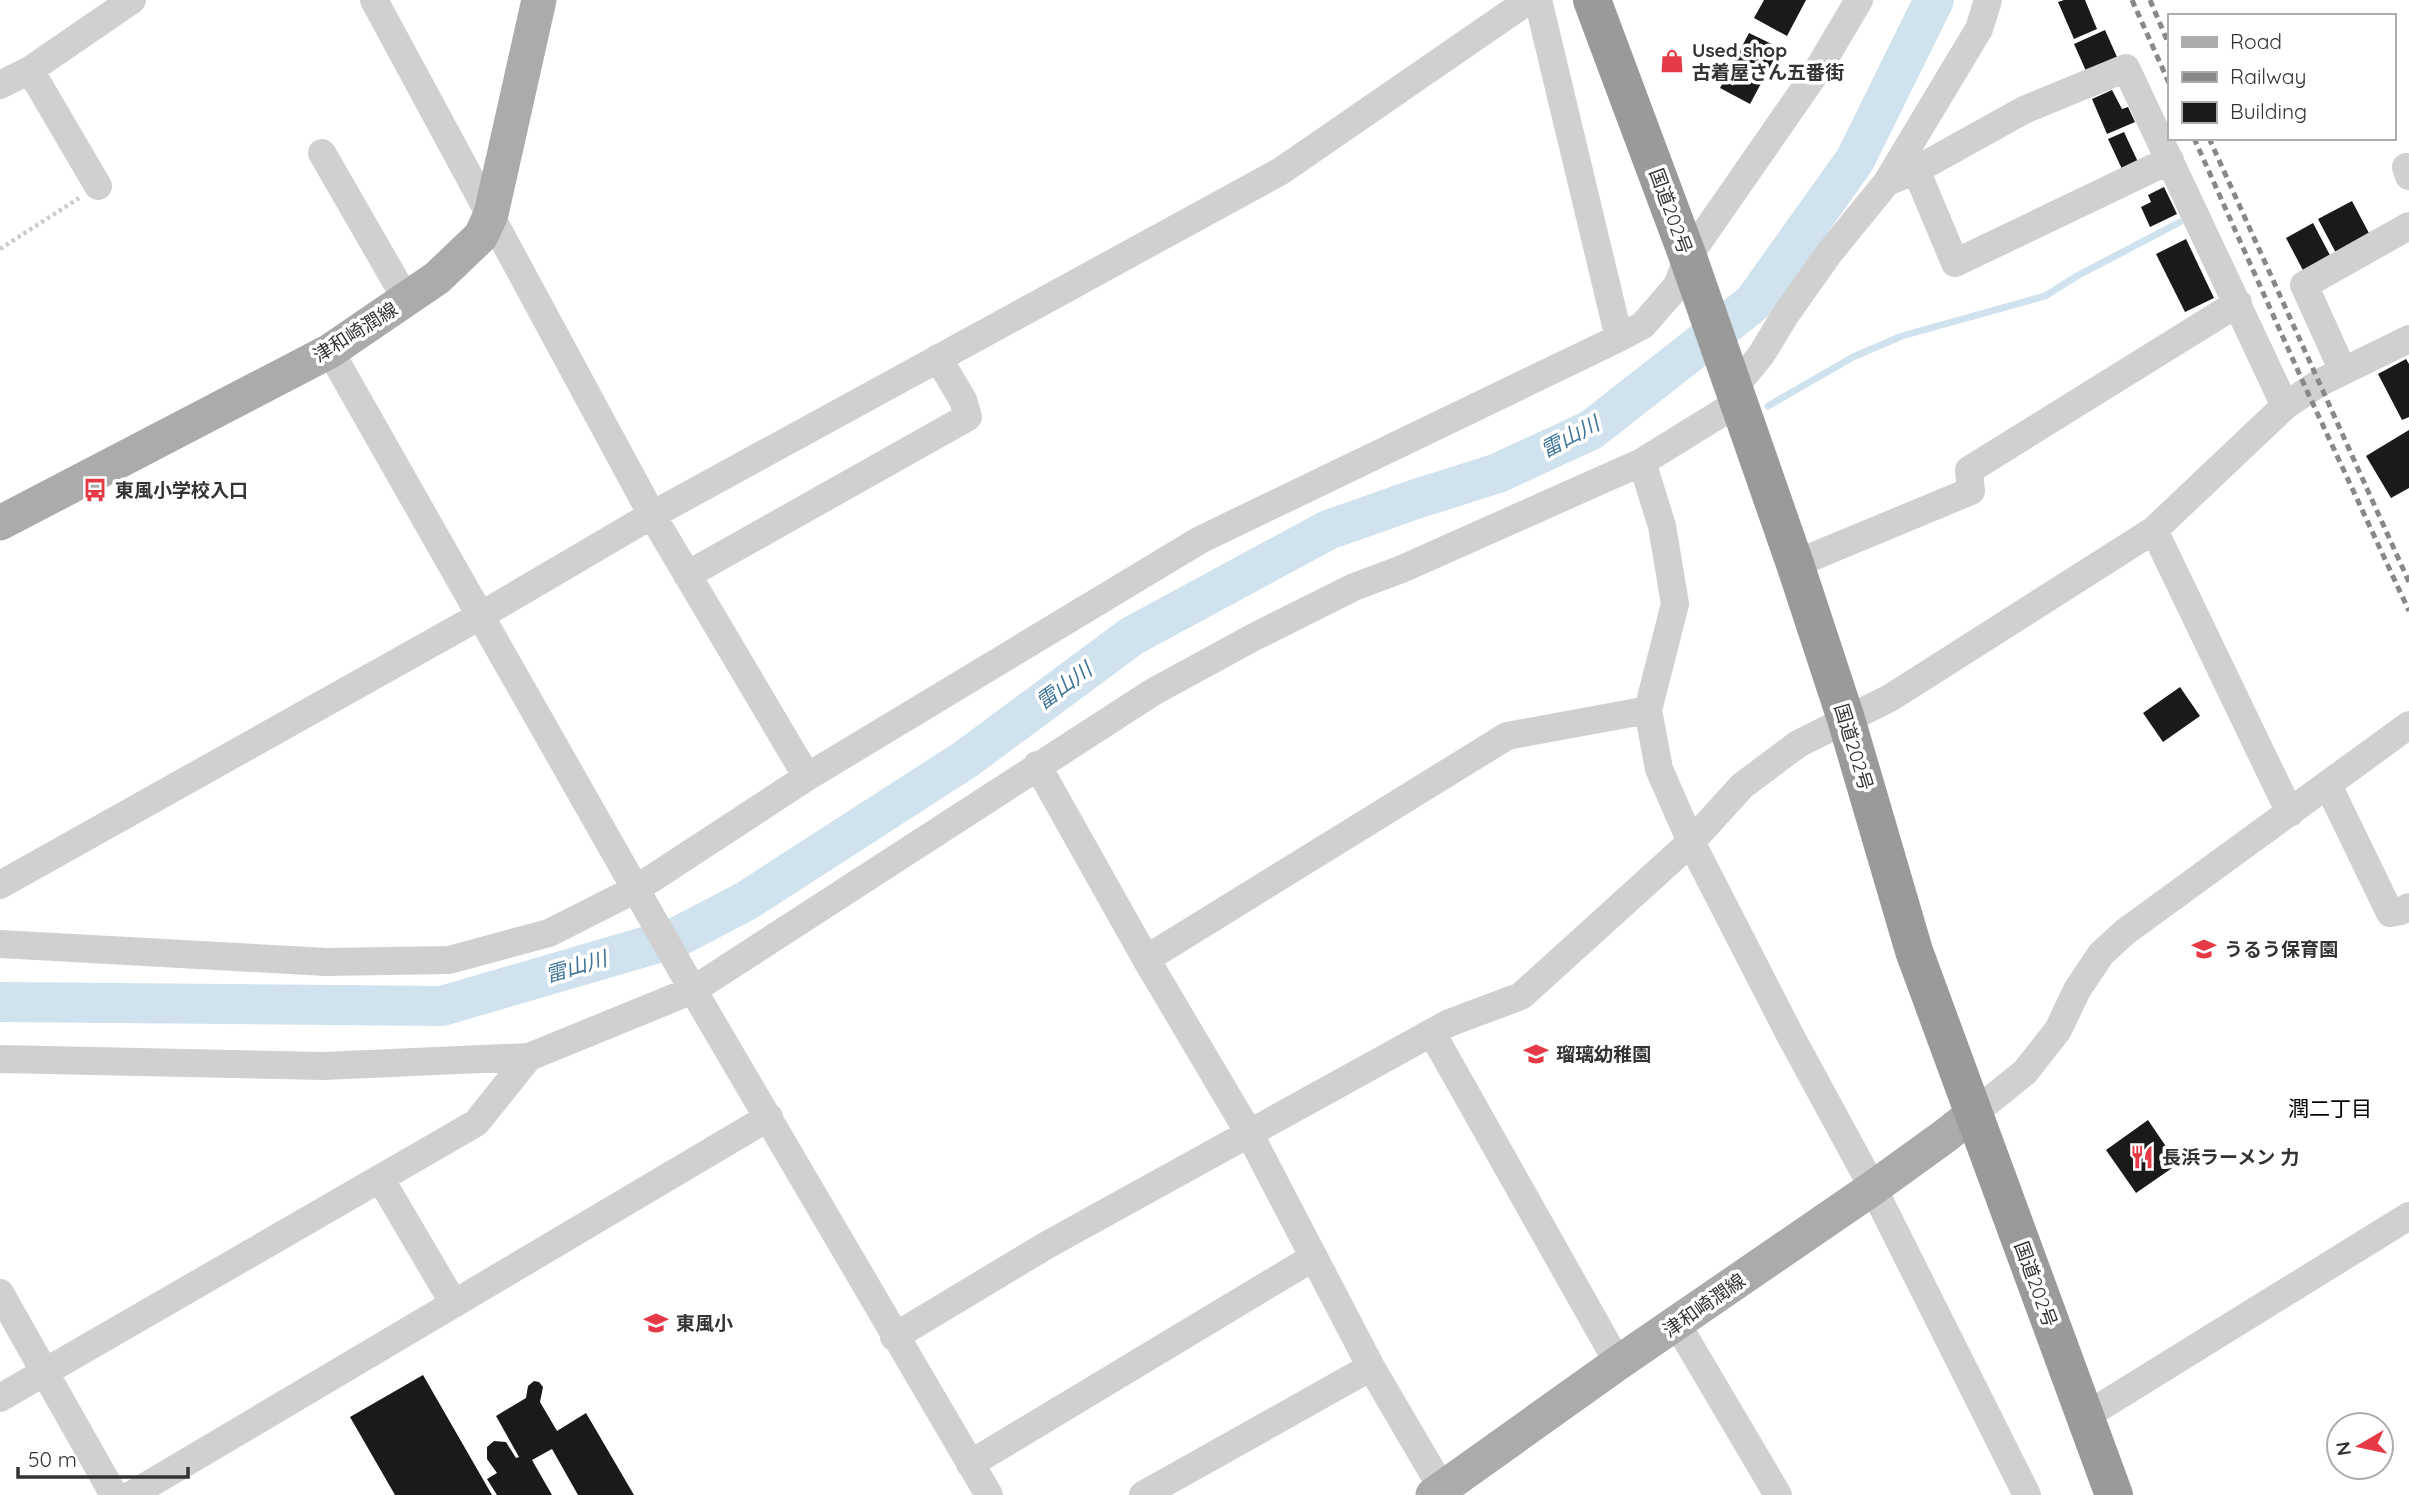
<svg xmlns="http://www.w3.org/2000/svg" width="2409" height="1495" font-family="Quicksand,'Noto Sans JP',sans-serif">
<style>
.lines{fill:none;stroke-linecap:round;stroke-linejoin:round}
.stream{stroke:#cfe2ee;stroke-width:7}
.river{stroke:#cfe2ee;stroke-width:40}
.building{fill:#1a1a1a}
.path{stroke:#cdcdcd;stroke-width:4.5;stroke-dasharray:3.5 3.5;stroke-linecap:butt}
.minor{stroke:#d0d0d0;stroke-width:28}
.major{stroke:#ababab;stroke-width:35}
.highway{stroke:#9a9a9a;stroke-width:38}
.rail{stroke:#888;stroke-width:5;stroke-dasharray:7 5;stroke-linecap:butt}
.labels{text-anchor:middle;stroke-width:7;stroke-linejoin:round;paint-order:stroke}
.poi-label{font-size:19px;font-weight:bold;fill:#333;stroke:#fff;text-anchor:start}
.street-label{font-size:19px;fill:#333;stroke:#fff}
.water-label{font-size:21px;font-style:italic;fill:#3f7597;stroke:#fff}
.neighbourhood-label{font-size:21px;fill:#000;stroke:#fff}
</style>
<rect width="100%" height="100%" fill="#fff"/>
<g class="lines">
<path class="stream" d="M 1768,406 L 1853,357 L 1902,336 L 2045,296 L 2077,276 L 2180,222"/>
<path class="river" d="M 0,1002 L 442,1006 L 675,938 L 746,901 L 966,759 L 1132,636 L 1328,530 L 1416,499 L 1498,473 L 1591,430 L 1753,303 L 1855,160 L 1934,0"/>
</g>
<path class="building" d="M 1764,0 L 1806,0 L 1787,36 L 1754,18 Z
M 2064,0 L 2085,0 L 2097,29 L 2074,39 L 2058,2 Z
M 2105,30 L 2117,57 L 2086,71 L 2074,44 Z
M 1749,33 L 1780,48 L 1750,104 L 1720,88 Z
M 2112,90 L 2122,109 L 2128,107 L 2135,122 L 2107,134 L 2092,99 Z
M 2124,132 L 2138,162 L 2122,169 L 2108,139 Z
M 2164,187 L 2177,214 L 2150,227 L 2141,207 L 2151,202 L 2148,195 Z
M 2352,201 L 2371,237 L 2337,255 L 2318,219 Z
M 2313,223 L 2332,259 L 2305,274 L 2286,238 Z
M 2186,239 L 2214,298 L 2185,312 L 2156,254 Z
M 2406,359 L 2409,364 L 2409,417 L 2402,420 L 2378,374 Z
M 2409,430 L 2409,488 L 2391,498 L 2366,456 Z
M 2180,687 L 2200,716 L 2163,742 L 2143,713 Z
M 2148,1120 L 2178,1164 L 2136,1193 L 2106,1150 Z
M 423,1375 L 492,1495 L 395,1495 L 350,1417 Z
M 534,1381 L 539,1382 L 543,1387 L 540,1402 L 557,1431 L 586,1413 L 634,1495 L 578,1495 L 552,1449 L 532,1460 L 552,1495 L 497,1495 L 487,1479 L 497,1473 L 487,1459 L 487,1447 L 494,1441 L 506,1442 L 516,1458 L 519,1457 L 496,1416 L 526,1398 L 528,1386 Z"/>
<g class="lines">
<path class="path" d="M 0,249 L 79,198"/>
<path class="minor" d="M 374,0 L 652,515 L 807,777
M 1538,0 L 1619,338 L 1643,325 L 1677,286 L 1688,257 L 1817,71 L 1859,0
M 30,70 L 98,186
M 0,85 L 30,70 L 132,0
M 322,153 L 406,299
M 2406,167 L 2409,176
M 1916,170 L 1955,263 L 2170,160
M 1887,182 L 1916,170 L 2024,110 L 2126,68 L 2285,406
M 330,351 L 693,990 L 989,1495
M 2343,371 L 2304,285 L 2409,226
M 1734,388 L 1761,355 L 1786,314 L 1830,252 L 1887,182 L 1979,29 L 1988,0
M 1642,462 L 1662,526 L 1675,604 L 1648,710 L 1659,769 L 1691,842 L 1790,1035 L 1873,1188 L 2027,1495
M 2154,530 L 2290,813
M 1795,564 L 1971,491 L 1969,470 L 2238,303
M 687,575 L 968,417 L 963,400 L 938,358
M 1037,765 L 1146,959
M 2328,785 L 2390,913 L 2401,911 L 2409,907
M 0,885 L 480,616 L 652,515 L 1281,171 L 1529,0
M 0,944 L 326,962 L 449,960 L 549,933 L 636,889 L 807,777 L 1200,540 L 1619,338
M 1432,1033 L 1618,1363
M 0,1059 L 323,1066 L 529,1057
M 1974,1113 L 2025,1072 L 2058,1030 L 2077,990 L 2101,954 L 2125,932 L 2409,725
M 380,1178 L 454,1304
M 0,1293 L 114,1495
M 1677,1324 L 1778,1495
M 894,1337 L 1047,1245 L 1449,1023 L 1521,996 L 1691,842 L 1742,786 L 1798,744 L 1890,698 L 2154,530 L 2285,406 L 2319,383 L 2409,339
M 0,1398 L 476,1123 L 529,1057 L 693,990 L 1153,692 L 1254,637 L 1354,587 L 1402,569 L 1642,462 L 1739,402
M 2084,1417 L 2409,1216
M 970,1464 L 1314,1257
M 131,1495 L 769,1117
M 1143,1495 L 1371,1367
M 1446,1495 L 1371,1367 L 1249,1133 L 1146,959 L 1507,736 L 1648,710"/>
<path class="major" d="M 0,523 L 330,351 L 437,278 L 481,236 L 491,214 L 539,0
M 1433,1495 L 1618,1363 L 1873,1188 L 1945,1136 L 1974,1113"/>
<path class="highway" d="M 1592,0 L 1688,257 L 1795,564 L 1846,719 L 1914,951 L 2114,1495"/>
<path class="rail" d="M 2132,0 L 2169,83
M 2150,0 L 2169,45
M 2194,138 L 2307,391 L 2409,611
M 2209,138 L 2409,582"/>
</g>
<defs>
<g id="shop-bare" transform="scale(1.89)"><path d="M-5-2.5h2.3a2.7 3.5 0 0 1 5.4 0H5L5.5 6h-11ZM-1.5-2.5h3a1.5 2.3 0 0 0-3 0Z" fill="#e63946" stroke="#fff" stroke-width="2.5" paint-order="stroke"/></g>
<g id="bus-bare" transform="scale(1.89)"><path d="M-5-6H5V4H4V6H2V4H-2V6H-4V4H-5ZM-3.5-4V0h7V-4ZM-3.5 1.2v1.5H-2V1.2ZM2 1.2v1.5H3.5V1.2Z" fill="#e63946" stroke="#fff" stroke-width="2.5" paint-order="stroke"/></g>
<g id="school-bare" transform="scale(1.89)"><path d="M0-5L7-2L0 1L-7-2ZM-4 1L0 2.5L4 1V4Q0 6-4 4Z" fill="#e63946" stroke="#fff" stroke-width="2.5" paint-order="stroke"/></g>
<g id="restaurant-bare" transform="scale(1.89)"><path d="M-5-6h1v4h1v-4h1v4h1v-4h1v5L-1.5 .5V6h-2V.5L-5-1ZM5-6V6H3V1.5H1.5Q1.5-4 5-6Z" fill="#e63946" stroke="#fff" stroke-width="2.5" paint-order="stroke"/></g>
</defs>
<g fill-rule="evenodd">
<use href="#shop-bare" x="1672" y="61"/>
<use href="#bus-bare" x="95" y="490"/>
<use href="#school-bare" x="2204" y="949"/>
<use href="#school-bare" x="1536" y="1054"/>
<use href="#restaurant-bare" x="2142" y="1157"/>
<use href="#school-bare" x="656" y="1323"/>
</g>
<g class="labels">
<g class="poi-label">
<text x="1692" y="57">Used shop<tspan x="1692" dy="22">古着屋さん五番街</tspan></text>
<text x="115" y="497">東風小学校入口</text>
<text x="2224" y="956">うるう保育園</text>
<text x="1556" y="1061">瑠璃幼稚園</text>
<text x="2162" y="1164">長浜ラーメン 力</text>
<text x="676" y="1330">東風小</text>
</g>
<g class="street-label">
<text transform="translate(1671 211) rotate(70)" y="7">国道202号</text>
<text transform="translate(355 332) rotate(-32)" y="7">津和崎潤線</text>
<text transform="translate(1854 747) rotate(73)" y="7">国道202号</text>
<text transform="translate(2036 1284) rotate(70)" y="7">国道202号</text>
<text transform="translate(1704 1305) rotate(-35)" y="7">津和崎潤線</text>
</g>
<g class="water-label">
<text transform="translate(1570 437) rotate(-28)" y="7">雷山川</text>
<text transform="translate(1064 686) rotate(-36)" y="7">雷山川</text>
<text transform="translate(576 967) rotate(-16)" y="7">雷山川</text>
</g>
<g class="neighbourhood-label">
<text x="2330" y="1116">潤二丁目</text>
</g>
</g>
<rect x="2168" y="14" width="228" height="126" fill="#ffffff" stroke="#adadad" stroke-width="2"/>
<rect x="2182" y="37" width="35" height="10" fill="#ababab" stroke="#adadad" stroke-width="2"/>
<text x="2230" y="49" font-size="21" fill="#333333">Road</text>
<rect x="2182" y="72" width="35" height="10" fill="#888888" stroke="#adadad" stroke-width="2"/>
<text x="2230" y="84" font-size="21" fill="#333333">Railway</text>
<rect x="2182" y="102" width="35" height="21" fill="#1a1a1a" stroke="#adadad" stroke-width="2"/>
<text x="2230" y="119" font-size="21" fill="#333333">Building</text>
<g transform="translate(2360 1446) rotate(261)"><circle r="33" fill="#ffffff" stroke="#adadad" stroke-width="2"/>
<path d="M0-5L12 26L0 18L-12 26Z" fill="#e63946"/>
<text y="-10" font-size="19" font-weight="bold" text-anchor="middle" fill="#333333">N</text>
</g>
<path d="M18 1467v10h170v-10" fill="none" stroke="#333333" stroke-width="3.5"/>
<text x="28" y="1467" font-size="21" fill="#333333" stroke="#ffffff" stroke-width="5" paint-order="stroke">50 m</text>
</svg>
